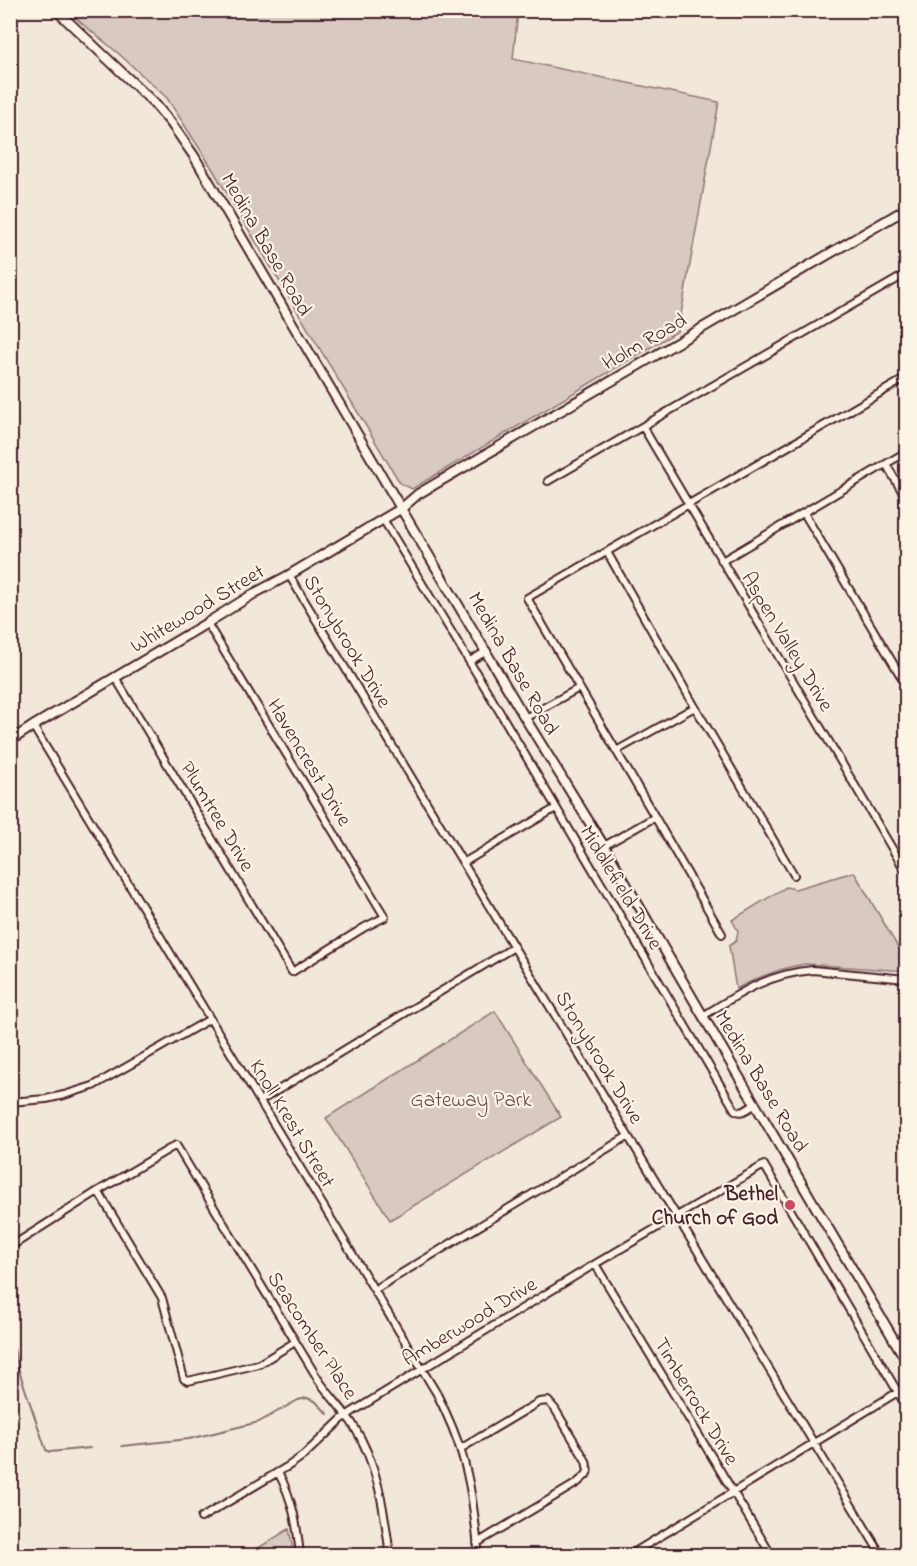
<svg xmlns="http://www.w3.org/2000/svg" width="917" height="1566" font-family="'Indie Flower',sans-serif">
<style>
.green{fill:#d8cac0;stroke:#917476;stroke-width:1.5}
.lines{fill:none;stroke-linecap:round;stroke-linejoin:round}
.stream{stroke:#8b6d6f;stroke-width:2}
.minor-casing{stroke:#4a1f2b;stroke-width:10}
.tertiary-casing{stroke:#4a1f2b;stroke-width:12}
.minor{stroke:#fcf5e5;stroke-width:6}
.tertiary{stroke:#fcf5e5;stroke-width:8}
.poi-dot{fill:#d1495b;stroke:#fcf5e5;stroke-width:2}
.labels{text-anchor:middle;stroke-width:4.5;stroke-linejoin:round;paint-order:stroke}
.street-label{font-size:21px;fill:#4a1f2b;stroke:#fcf5e5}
.park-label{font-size:21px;fill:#6e4a50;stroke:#fcf5e5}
.poi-label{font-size:21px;font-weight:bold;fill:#4a1f2b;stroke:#fcf5e5;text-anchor:end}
</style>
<rect width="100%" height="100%" fill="#f1e8da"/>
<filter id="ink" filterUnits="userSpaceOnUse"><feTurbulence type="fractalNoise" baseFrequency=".0167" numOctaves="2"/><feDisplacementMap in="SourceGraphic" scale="12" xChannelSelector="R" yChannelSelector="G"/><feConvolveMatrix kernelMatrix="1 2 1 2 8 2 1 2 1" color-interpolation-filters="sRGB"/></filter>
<g filter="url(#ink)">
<path class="green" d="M 70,11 L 518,11 L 513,59 L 719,102 L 678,331 L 412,489 L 400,483 L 207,160 L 167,98 L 118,53 L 80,22 Z
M 854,872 L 906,961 L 906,971 L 805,964 C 780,968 758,977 736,989 L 729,946 L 736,941 L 738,931 L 732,920 L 786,887 L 795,889 Z
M 495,1011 L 561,1117 L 390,1220 L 326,1118 Z
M 289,1529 L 294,1555 L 247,1555 Z"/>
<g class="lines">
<path class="stream" d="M 10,1344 L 14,1349 L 19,1371 L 46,1450 L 50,1452 L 90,1448
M 122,1446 L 189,1439 L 259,1422 L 298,1400 L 307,1398 L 315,1401 L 328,1414"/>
<g class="minor-casing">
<path id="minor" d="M 643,427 L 906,872
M 886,464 L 906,498
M 548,481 L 906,274
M 804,513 L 906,685
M 383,519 L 495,704 L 735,1110 C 742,1115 749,1108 755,1104
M 607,552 L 695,707 L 794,875
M 722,561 L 906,452
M 289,575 L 882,1556
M 470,661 L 487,651
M 115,677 L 292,972 L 365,927 L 385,917 L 207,623
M 525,718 L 579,688
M 33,726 L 437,1394 C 447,1414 456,1434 462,1455 C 472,1487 475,1522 479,1556
M 616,751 L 695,707
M 604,846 L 655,817
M 463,863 L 556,808
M 722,934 L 655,817 L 527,598 L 906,378
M 703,1016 C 740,993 767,974 813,970 L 906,979
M 905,1097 L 906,1097
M 260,1101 L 514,947
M 10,1102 L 46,1099 L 64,1095 L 93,1086 L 210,1019
M 98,1191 L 162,1298 L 184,1379 L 188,1381 L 259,1364 L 295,1342
M 10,1247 L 98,1191 L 176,1145 L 318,1379 C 328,1394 341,1407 352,1423 C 378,1463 384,1509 390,1556
M 595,1264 L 772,1556
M 374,1290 L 628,1136
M 460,1449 L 539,1402 L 548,1401 L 555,1409 L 586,1461 L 588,1471 L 586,1475 L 577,1483 L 477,1543
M 278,1472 C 293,1500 297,1524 300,1556
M 201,1518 L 290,1465 L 304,1455 L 342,1419 L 352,1412 L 595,1264 L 764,1165 L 906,1406
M 628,1556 L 906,1387"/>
</g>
<g class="tertiary-casing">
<path id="tertiary" d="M 56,10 L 154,103 L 171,123 L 194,156 L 383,478 L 525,718 L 604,846 L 703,1016 L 906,1360
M 10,741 L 33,726 L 207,623 L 255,593 L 289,575 L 402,508 L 418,494 L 906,209"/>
</g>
<use href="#minor" class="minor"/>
<use href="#tertiary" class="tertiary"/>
</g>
</g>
<circle class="poi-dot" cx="790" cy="1205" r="6"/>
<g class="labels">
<g class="street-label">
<text transform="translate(267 244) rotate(60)" y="7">Medina Base Road</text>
<text transform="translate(644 341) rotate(-30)" y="7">Holm Road</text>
<text transform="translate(197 608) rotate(-31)" y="7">Whitewood Street</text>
<text transform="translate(348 641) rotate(59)" y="7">Stonybrook Drive</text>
<text transform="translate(788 641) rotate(59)" y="7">Aspen Valley Drive</text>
<text transform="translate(514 663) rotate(60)" y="7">Medina Base Road</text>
<text transform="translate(310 762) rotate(59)" y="7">Havencrest Drive</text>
<text transform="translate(218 816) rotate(59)" y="7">Plumtree Drive</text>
<text transform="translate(622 887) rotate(59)" y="7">Middlefield Drive</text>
<text transform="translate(600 1057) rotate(59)" y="7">Stonybrook Drive</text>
<text transform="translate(762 1081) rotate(59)" y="7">Medina Base Road</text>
<text transform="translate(293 1123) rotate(59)" y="7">Knoll Krest Street</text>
<text transform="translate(469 1321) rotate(-31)" y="7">Amberwood Drive</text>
<text transform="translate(313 1335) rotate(57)" y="7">Seacomber Place</text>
<text transform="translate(697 1401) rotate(59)" y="7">Timberrock Drive</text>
</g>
<g class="park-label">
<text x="471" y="1106">Gateway Park</text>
</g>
<g class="poi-label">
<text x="778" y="1200">Bethel<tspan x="778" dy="24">Church of God</tspan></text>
</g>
</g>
<rect width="917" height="1566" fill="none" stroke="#fcf5e5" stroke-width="36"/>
<rect x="18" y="18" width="881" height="1530" fill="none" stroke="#4a1f2b" stroke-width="2" filter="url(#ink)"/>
</svg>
